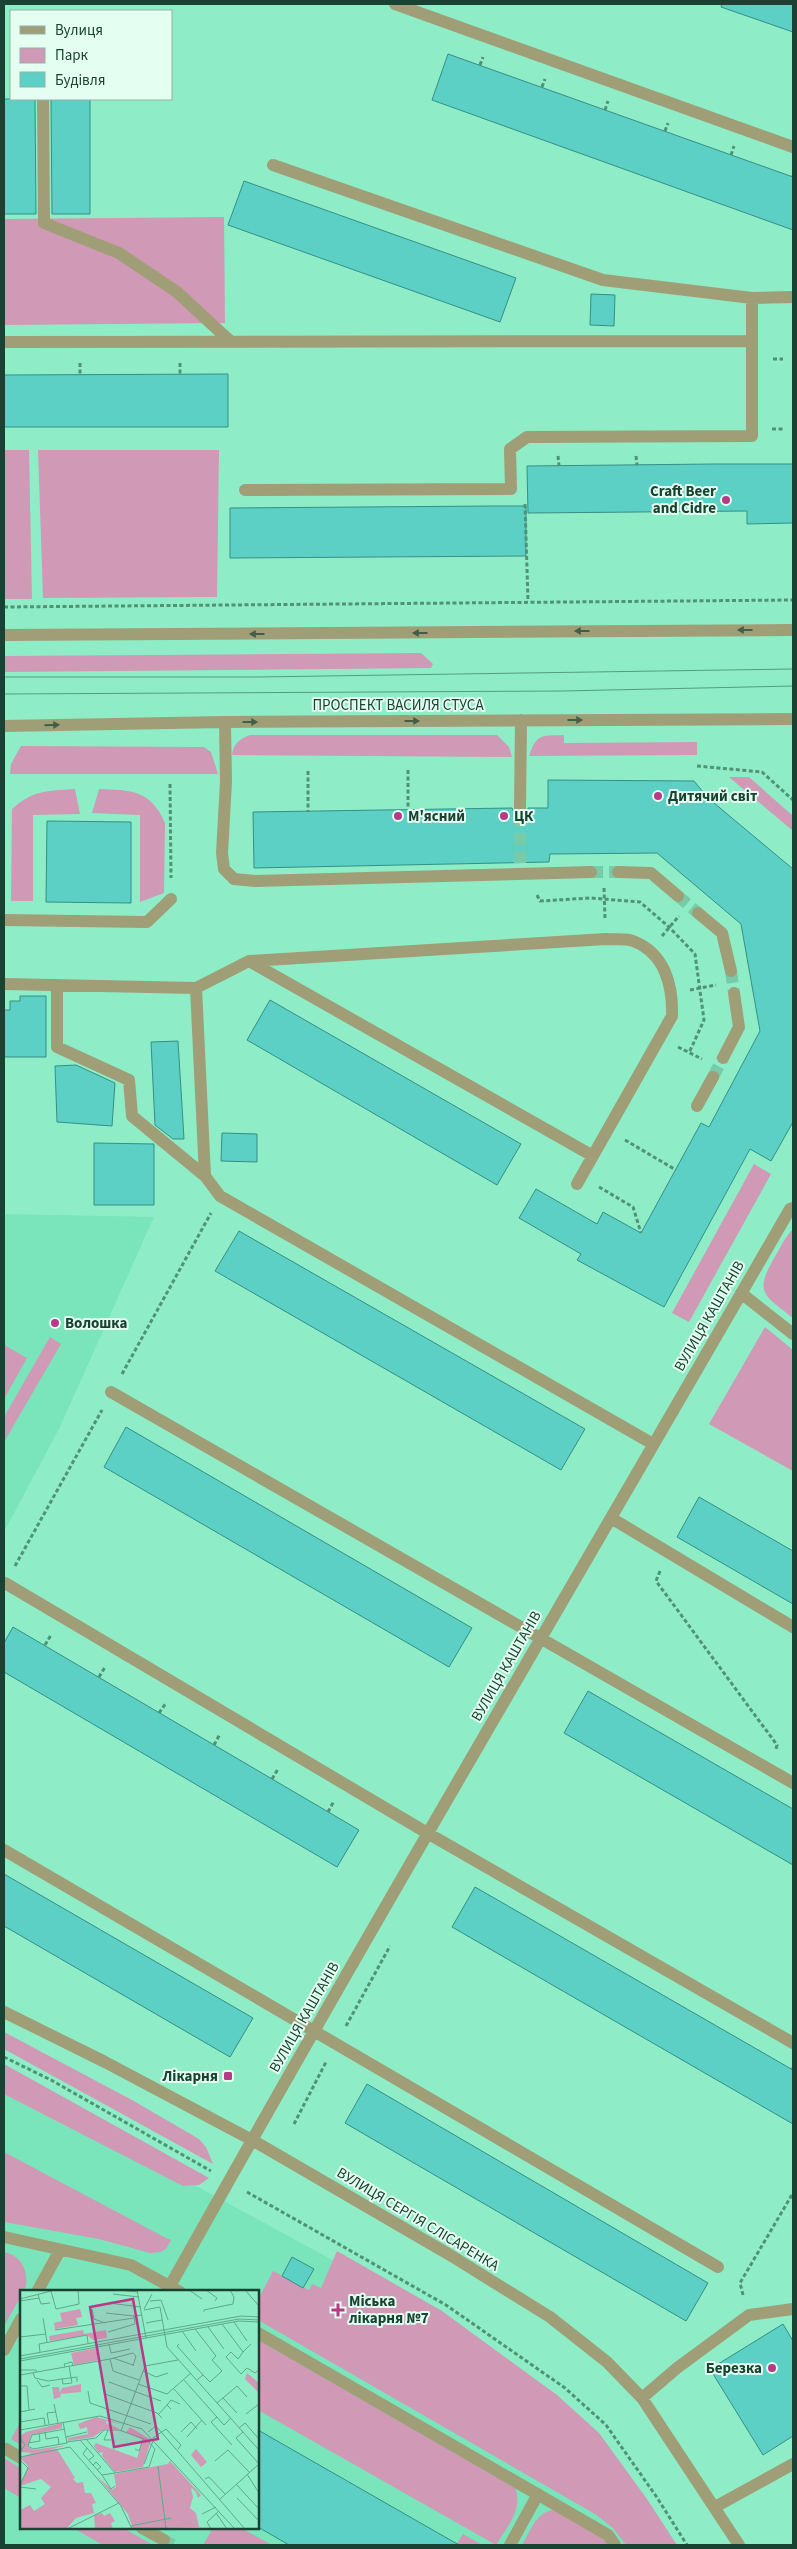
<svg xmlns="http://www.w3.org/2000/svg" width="797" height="2549" font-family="'Source Sans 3',sans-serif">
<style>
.built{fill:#7ae4ba;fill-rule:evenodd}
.green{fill:#d099b6}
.building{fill:#5cd0c4;stroke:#358f86}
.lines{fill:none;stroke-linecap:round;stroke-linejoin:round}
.minor-tunnel{stroke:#77cba8;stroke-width:12;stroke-dasharray:12 6;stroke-linecap:butt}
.path{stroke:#509277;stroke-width:3;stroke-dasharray:4 2.5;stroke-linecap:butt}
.minor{stroke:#9f9e77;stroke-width:12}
.tram{stroke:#569c7f;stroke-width:1}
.oneway{fill:#415e47}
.poi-dot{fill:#b73a89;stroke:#e4fef2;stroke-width:2}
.labels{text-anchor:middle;stroke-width:4;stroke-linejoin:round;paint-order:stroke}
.poi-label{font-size:15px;font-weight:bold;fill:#194232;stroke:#e4fef2;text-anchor:start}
.street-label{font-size:15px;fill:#194232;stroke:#e4fef2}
.inset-road{fill:none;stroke:#5fa98b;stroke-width:1}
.view{fill:#b73a89;fill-opacity:0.15;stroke:#b73a89;stroke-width:2.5}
.inset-edge{fill:none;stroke:#194232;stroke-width:2.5}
</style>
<rect width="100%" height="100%" fill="#8eedc6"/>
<path class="built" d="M 4,1214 L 154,1217 L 59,1429 L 4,1532 Z
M 4,2081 L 334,2261 L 667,2545 L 4,2545 ZM 21,2292 L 258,2292 L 258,2528 L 21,2528 Z"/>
<path class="green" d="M 224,217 L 225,323 L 4,325 L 4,219 Z
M 4,450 L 29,450 L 32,599 L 4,599 Z
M 38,450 L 219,450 L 217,597 L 43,598 Z
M 421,653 L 433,664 L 431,668 L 4,672 L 4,656 Z
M 250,735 L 497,735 L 509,747 L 512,757 L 232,755 C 233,744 239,739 250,735 Z
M 564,735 L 564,743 L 697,742 L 697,755 L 529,756 C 537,733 541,736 564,735 Z
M 21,746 L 204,747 L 211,752 L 218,774 L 10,774 L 11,764 Z
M 729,777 L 749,777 L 793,816 L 793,831 Z
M 75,789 L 80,814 L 33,815 L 33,901 L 11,901 L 12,809 C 33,790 47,791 75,789 Z
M 99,789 C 131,790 151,790 165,823 L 164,893 L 140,902 L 140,815 L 92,813 Z
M 754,1164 L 771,1174 L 689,1322 L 672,1313 Z
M 793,1229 L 793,1318 C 762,1294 754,1292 776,1255 C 781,1246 786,1236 793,1229 Z
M 765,1327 L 793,1350 L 793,1471 L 709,1424 Z
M 50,1337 L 61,1344 L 4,1442 L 4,1417 Z
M 4,1345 L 27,1358 L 4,1399 Z
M 4,2032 L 132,2100 L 199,2139 L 206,2147 L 213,2164 L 4,2049 Z
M 4,2064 L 209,2178 L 199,2185 L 183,2186 L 4,2094 Z
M 4,2152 L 164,2237 L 171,2240 L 166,2249 L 160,2252 L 150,2253 L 99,2239 L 4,2222 Z
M 337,2251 L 442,2311 L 557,2395 L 599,2433 L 647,2499 L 677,2545 L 626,2545 L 613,2528 L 595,2514 L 258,2320 L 258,2300 L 273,2271 L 309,2290 L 312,2284 L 321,2288 Z
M 4,2252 C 22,2256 28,2270 26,2287 L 21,2292 L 21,2296 L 4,2326 Z
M 258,2340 L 515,2488 C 524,2508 506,2529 496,2545 L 258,2410 Z
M 21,2421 L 21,2445 L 11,2439 Z
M 4,2458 L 21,2469 L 21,2498 L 4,2488 Z
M 553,2510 L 599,2536 L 610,2545 L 522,2545 C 530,2532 536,2512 553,2510 Z
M 73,2528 L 123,2528 L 153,2545 L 103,2545 Z
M 213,2528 L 241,2528 L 272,2545 L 203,2545 Z
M 463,2534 L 482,2545 L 456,2545 Z"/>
<path class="building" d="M 722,4 L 793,4 L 793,32 L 721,7 Z
M 448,54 L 793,177 L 793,230 L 432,100 Z
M 4,99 L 35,99 L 36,214 L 4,214 Z
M 51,99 L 90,99 L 90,214 L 52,214 Z
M 244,181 L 516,278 L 500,322 L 228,225 Z
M 591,294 L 615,295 L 614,326 L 590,325 Z
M 228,374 L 228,427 L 4,427 L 4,375 Z
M 713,464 L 793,464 L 793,523 L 747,524 L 747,511 L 528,513 L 527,466 Z
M 492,506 L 526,506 L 526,556 L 230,558 L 230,508 Z
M 548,780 L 694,781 L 708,798 L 793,869 L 793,1122 L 771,1161 L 750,1149 L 664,1307 L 577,1260 L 581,1254 L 519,1218 L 536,1189 L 597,1224 L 603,1212 L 641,1233 L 701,1123 L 709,1127 L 760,1031 L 741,924 L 657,853 L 550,854 L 549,862 L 254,868 L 253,812 L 512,808 L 515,815 L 520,816 L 527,813 L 528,808 L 548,808 Z
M 47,821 L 131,822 L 131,903 L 46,902 Z
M 20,996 L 46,996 L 46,1057 L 4,1057 L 4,1010 L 10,1010 L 10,1001 L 20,1001 Z
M 270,1000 L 521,1144 L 497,1185 L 247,1040 Z
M 178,1041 L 184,1139 L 173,1139 L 155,1125 L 151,1042 Z
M 76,1065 L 115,1083 L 112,1126 L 57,1122 L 55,1066 Z
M 222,1133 L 257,1134 L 257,1162 L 221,1161 Z
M 94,1143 L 154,1144 L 154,1205 L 94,1205 Z
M 239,1231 L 585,1429 L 561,1470 L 215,1271 Z
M 126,1427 L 472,1628 L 449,1667 L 104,1467 Z
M 699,1497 L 793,1551 L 793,1604 L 677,1537 Z
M 13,1627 L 359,1830 L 337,1867 L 4,1672 L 4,1643 Z
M 588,1691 L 793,1809 L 793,1865 L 564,1733 Z
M 4,1874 L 253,2018 L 230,2057 L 4,1926 Z
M 475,1887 L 793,2070 L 793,2124 L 452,1927 Z
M 367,2084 L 708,2283 L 686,2321 L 345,2123 Z
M 292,2257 L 314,2269 L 303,2288 L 282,2276 Z
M 783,2324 L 793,2341 L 793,2436 L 763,2455 L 710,2369 Z
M 258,2430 L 459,2545 L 289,2545 L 258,2527 Z"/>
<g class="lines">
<path class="minor-tunnel" d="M 520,863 L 520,808
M 591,872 L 618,872
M 678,896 L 698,913
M 731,971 L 734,993
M 713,1077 L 723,1058
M 164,2540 L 173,2545"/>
<path class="path" d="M 480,65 L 483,57
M 542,87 L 545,79
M 605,110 L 608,101
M 665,131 L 668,123
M 731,155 L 734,146
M 793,177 L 793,175
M 773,359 L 783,359
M 80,363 L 80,375
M 180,363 L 180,375
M 772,429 L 784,429
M 558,456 L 559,466
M 636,456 L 637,465
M 525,504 L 528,601
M 4,607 L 793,600
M 697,766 L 762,772 L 793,800
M 408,770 L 408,810
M 308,771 L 308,812
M 170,784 L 171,878
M 604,888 L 605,919
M 537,895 L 540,901 L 591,898 L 640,902 L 669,927 L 695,954 L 704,1020 L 689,1053
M 662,936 L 679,916
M 690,990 L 716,985
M 678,1047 L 702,1059
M 625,1140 L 676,1170
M 599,1187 L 633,1207 L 641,1233
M 122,1374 L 211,1213
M 15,1566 L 102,1410
M 660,1571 L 656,1581 L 777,1745 L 776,1749
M 45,1645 L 51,1635
M 99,1677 L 105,1667
M 159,1713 L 166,1703
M 214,1745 L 220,1734
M 272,1779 L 278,1769
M 328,1812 L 334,1801
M 346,2026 L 390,1946
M 4,2057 L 51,2080 L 211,2171
M 792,2070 L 793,2068
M 294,2124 L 326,2062
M 247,2192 L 446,2305 L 565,2388 L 606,2425 L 656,2496 L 687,2545
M 743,2295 L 740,2283 L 793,2193"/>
<path class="minor" d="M 395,4 L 793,147
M 43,99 L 44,223 L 119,253 L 177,292 L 231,342
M 273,165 L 603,280 L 752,298
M 4,342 L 752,341
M 245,490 L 511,489 L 510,449 L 527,437 L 752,436 L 752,298 L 793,297
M 4,635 L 793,630
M 225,722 L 226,782 L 222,853 L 224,869 L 234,879 L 255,881 L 591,872
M 4,726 L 225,722 L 793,719
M 520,808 L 521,720
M 618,872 L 651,873 L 678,896
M 698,913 L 722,933 L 731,971
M 4,920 L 147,922 L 171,899
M 249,961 L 593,1156
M 4,984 L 196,988
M 57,985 L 57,1047 L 129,1080 L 132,1116 L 205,1176
M 723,1058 L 739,1027 L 734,993
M 697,1106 L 713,1077
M 577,1184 L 672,1016 C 673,986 665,953 633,941 C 626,938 614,940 606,939 L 249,961 L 196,988 L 205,1176 L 220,1196 L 653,1444
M 741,1293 L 793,1334
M 111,1392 L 793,1783
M 611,1518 L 793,1627
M 5,1583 L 429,1834 L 793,2043
M 4,1850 L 718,2267
M 4,2012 L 105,2062 L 252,2140 L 450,2255 L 550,2317 L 607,2362 L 642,2398 L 739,2545
M 4,2237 L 131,2265 L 180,2292
M 170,2286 C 372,1924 583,1568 790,1209 L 793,1208
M 37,2292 L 60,2250
M 258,2333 L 608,2535 L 615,2545
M 4,2350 L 21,2319
M 642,2398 L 677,2368 L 749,2315 L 793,2309
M 6,2449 L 21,2458
M 715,2507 L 793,2464
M 142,2528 L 164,2540
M 510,2545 L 538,2494"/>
<path class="tram" d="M 4,677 L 258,677 L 793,669
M 4,694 L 563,691 L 793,686"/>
</g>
<defs><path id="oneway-solid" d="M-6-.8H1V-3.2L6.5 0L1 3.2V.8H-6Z" transform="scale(1.25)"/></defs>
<g class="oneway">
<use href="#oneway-solid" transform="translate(745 630) rotate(180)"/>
<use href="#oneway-solid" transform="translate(582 631) rotate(180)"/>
<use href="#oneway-solid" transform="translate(420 633) rotate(180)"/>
<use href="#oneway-solid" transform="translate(257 634) rotate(180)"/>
<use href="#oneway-solid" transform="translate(575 720)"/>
<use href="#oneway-solid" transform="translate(412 721)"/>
<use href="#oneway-solid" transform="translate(250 722)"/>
<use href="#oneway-solid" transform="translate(52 725) rotate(-1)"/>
</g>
<g class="poi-dot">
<circle cx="726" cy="500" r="5"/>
<circle cx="658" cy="796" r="5"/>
<circle cx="398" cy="816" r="5"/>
<circle cx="504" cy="816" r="5"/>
<circle cx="55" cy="1323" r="5"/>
<rect x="223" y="2071" width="10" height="10" rx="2.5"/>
<path d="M335.5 2302.5h5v5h5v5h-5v5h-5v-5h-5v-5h5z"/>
<circle cx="772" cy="2368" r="5"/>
</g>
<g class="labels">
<g class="poi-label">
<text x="716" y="496" text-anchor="end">Craft Beer<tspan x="716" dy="17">and Cidre</tspan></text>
<text x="668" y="801">Дитячий світ</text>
<text x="408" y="821">М'ясний</text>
<text x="514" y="821">ЦК</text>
<text x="65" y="1328">Волошка</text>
<text x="218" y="2081" text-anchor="end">Лікарня</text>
<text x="349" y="2306">Міська<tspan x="349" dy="17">лікарня №7</tspan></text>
<text x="762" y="2373" text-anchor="end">Березка</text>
</g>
<g class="street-label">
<text x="398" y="710">ПРОСПЕКТ ВАСИЛЯ СТУСА</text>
<text transform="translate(709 1316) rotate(-60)" y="5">ВУЛИЦЯ КАШТАНІВ</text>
<text transform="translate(506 1666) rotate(-60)" y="5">ВУЛИЦЯ КАШТАНІВ</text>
<text transform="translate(304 2017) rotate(-60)" y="5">ВУЛИЦЯ КАШТАНІВ</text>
<text transform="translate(418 2219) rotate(31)" y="5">ВУЛИЦЯ СЕРГІЯ СЛІСАРЕНКА</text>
</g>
</g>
<g transform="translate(20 2290)">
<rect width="239" height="239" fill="#8eedc6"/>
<path d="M 60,19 L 62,27 L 56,28 L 58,35 L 35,39 L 34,33 L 42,31 L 40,23 ZM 63,40 L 64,44 L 86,40 L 87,48 L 73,50 L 67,45 L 30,51 L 29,46 ZM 76,58 L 79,70 L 54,75 L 51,63 ZM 227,83 L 239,93 L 239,103 L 225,89 ZM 61,94 L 61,102 L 40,104 L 41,107 L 34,109 L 32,97 L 39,97 L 40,103 L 42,98 ZM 76,127 L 102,134 L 86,131 L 86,133 L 100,139 L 85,139 L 73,147 L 48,151 L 48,148 L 68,144 L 67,137 L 60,139 L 58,134 ZM 42,133 L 42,138 L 11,145 L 8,157 L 13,160 L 47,155 L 29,160 L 37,159 L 55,188 L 53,189 L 57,193 L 63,192 L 65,203 L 71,203 L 76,213 L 72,214 L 74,223 L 56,228 L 46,239 L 0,239 L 0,220 L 10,215 L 14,221 L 25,214 L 21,208 L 31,197 L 21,189 L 0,196 L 8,176 L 0,168 L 12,163 L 0,162 L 0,146 L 6,142 ZM 110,137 L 131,150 L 123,177 L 95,182 L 82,166 L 83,162 L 79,163 L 74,156 L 76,153 L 117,168 L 123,150 L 106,142 ZM 176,159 L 187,172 L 181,177 L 171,165 ZM 150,171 L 181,205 L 178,208 L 176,202 L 172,198 L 171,199 L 173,207 L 170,218 L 176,223 L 179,237 L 113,239 L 108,224 L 77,186 L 92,200 L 96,197 L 94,184 L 148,174 ZM 82,223 L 84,226 L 90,223 L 95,231 L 91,233 L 93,239 L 75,239 L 74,225 Z" fill="#d099b6"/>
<path class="inset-road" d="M 96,0 L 118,2M 117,0 L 126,48M 169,0 L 182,9M 186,0 L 197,8 L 195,11M 225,0 L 239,16M 31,1 L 36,19 L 59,14 L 58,0M 93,4 L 119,7M 19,8 L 21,14 L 30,13M 0,9 L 31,1M 0,11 L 19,8 L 18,4M 130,11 L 141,10 L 148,30M 89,13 L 121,17M 72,19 L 74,29 L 85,33M 124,19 L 132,4M 124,20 L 140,17 L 147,57 L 239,160M 184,22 L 184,20 L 213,14 L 214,7 L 210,0M 86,23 L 114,26M 23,28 L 27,52M 214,32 L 227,51M 126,33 L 142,30M 202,34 L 223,62 L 231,54M 188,37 L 204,59M 175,39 L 196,66 L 192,70 L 202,81 L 190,92 L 183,85 L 177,90M 35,40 L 114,28M 162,41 L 176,61M 88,42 L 115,34 L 114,26 L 122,25M 0,47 L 26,44M 89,54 L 91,63 L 110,59M 159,54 L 157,56 L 183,85M 20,62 L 19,54 L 67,45 L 68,53M 223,62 L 218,69 L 211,62 L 206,67 L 221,84 L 227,78 L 235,83 L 239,80M 0,66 L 221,26 L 239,27M 93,68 L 113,75M 0,69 L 219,29 L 239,30M 0,71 L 219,31 L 239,32M 113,76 L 116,66 L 113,63 L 90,69 L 93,81 L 119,90M 45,77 L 44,74 L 52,72 L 53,76M 0,80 L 16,80 L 17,82M 123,81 L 136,87 L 148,83M 13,83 L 15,88 L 28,91 L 57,87 L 57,92M 0,85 L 90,69M 42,88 L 43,94 L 52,93 L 49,76M 17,90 L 22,97 L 30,95M 164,90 L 204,135 L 211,128M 89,92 L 141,111M 118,94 L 147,104 L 171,83M 0,96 L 7,96 L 9,120M 154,99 L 186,135M 68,101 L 70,113 L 131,134M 85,104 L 137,123 L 142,128M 203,108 L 217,96 L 227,107M 197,113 L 203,108 L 217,123M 34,114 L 38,133M 147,115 L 151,110 L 160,114M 0,122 L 15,119M 139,124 L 147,115 L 151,119M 226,124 L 239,114M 197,127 L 191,132 L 212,155M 0,132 L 24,128 L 25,135M 43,132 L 47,153 L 13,159 L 8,156 L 12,145 L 45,139M 29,134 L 27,123 L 36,122M 219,138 L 225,133 L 239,149M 0,140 L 80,126 L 122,139 L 215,239M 88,140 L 84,150 L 91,150M 101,141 L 125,76 L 158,70M 25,142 L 26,149 L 38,147 L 39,154M 128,142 L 136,136 L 225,239M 161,142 L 171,132 L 177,139M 223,142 L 216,148 L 239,174M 46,147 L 67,142M 167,147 L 182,130M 0,148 L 5,155 L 0,162M 133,148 L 146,139 L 161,155 L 158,159M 60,150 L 67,158 L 63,164 L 82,185 L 95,183M 47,152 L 76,148 L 84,140 L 99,140 L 127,150 L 135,159 L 129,177 L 95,183 L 66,149M 8,153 L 20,151 L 19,143M 67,158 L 74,166 L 69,170M 115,159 L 119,161 L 123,149M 0,167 L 50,157 L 101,216 L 112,239M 0,170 L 8,178 L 0,195M 195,171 L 208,160 L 229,182M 124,174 L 133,151M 73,175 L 76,172 L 81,177 L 77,180M 138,176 L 146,239M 227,184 L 239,203M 82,185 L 91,199 L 95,196M 185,189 L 189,187 L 205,204M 216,194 L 239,219M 0,197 L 16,199M 217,208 L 239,231M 199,210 L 239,174M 196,223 L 207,239M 182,224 L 196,217M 111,236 L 151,228M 47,239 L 99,213M 191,239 L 187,232 L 199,221"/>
<path class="view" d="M 113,9 L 138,149 L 94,157 L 70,17 Z"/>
<rect width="239" height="239" class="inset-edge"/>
</g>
<rect width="797" height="2549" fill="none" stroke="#194232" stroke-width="10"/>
<rect x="10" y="10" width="162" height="90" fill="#e4fef2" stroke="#93b3a5"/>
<rect x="20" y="26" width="25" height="8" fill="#9f9e77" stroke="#93b3a5"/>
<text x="55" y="35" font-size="15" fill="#194232">Вулиця</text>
<rect x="20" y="48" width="25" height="15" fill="#d099b6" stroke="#93b3a5"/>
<text x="55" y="60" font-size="15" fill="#194232">Парк</text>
<rect x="20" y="72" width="25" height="15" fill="#5cd0c4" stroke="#93b3a5"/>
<text x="55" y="85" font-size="15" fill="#194232">Будівля</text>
</svg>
